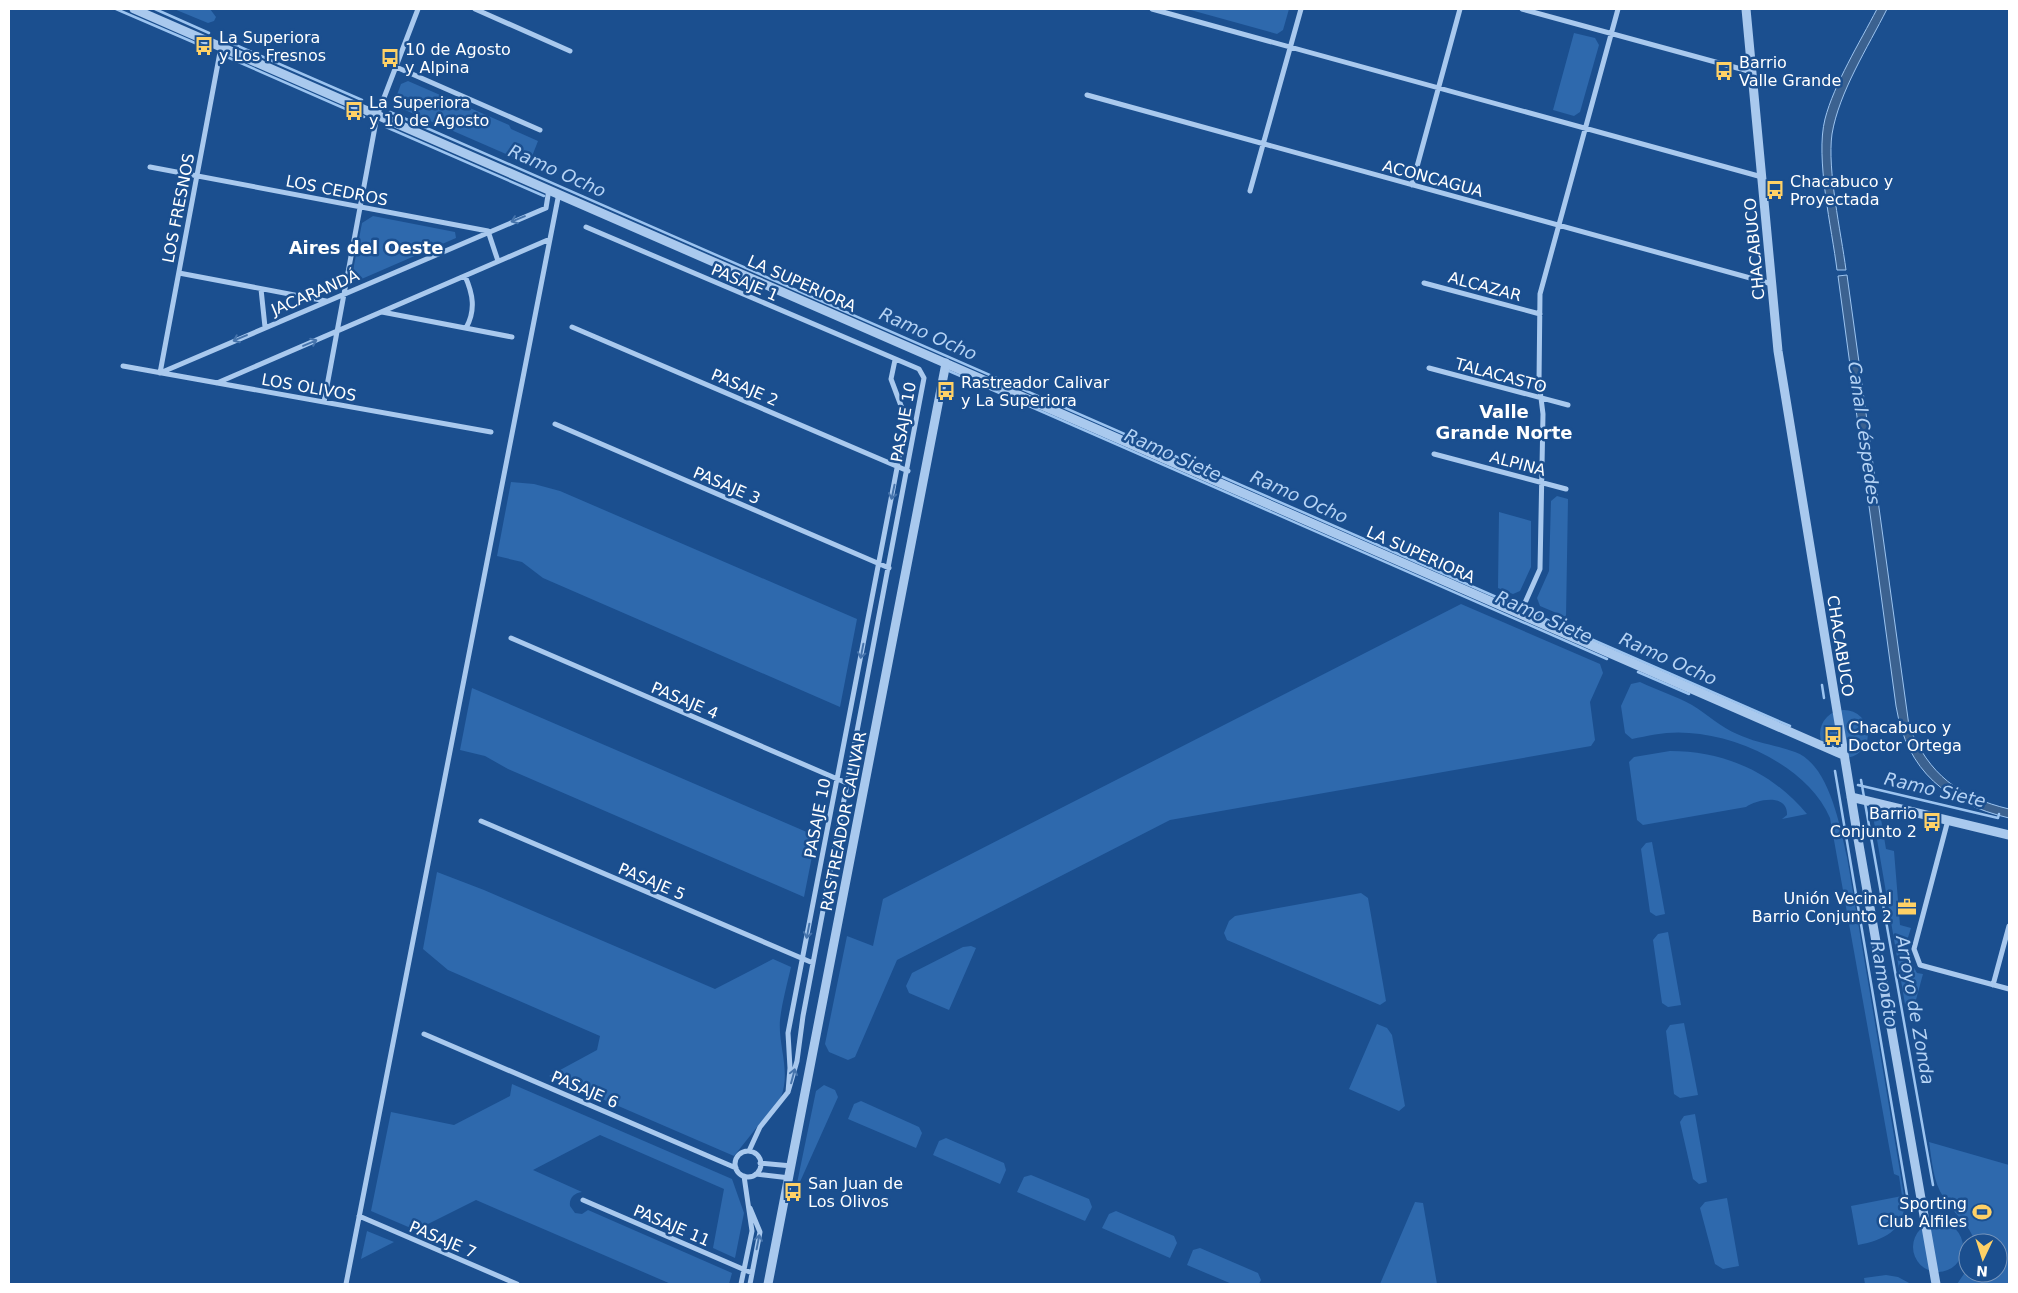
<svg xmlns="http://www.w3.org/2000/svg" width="2018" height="1293" font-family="'DejaVu Sans',sans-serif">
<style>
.green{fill:#2e69ad}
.water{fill:#3c6290;stroke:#9cc4f0}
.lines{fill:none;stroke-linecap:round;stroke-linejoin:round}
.stream{stroke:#9cc4f0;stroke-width:2.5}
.minor{stroke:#a9c9ee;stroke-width:5}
.tertiary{stroke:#a9c9ee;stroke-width:9}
.oneway{stroke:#4674ac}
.labels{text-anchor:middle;stroke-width:5;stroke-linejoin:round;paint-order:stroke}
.poi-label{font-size:16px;fill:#fff;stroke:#1b4f8f;text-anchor:start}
.street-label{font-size:16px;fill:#fff;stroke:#1b4f8f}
.water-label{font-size:18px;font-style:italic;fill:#b5d3f5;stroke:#1b4f8f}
.neighbourhood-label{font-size:18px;font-weight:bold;fill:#fff;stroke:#1b4f8f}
</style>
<rect width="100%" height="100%" fill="#1b4f8f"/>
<path class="green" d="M 174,9 L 210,9 L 216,17 L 214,21 L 208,23 Z
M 1187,9 L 1289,9 L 1283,30 L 1277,34 Z
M 1574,33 L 1595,38 L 1599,45 L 1580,112 L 1574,116 L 1553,110 Z
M 408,81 L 509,125 L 511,129 L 538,141 L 529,164 L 398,107 L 395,100 L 401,84 Z
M 373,216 L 455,232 L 456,238 L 357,281 L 352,276 L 362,223 Z
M 511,482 L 534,484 L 560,491 L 857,619 L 840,707 L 543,578 L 522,562 L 497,556 Z
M 1557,496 L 1568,499 L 1566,617 L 1540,606 L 1537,598 L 1549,571 L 1551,501 Z
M 1499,512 L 1531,521 L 1531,567 L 1520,591 L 1513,594 L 1498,588 Z
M 1461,604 L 1600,664 L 1603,673 L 1590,702 L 1595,740 L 1591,746 L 1170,820 L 897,960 L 855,1057 L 848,1060 L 829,1052 L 825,1044 L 847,936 L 873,946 L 883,899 Z
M 1640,682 C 1657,690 1676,696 1692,705 C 1708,715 1721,727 1737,734 C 1756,743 1776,745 1795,752 C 1829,764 1840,826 1847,857 L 1905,1201 C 1904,1231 1884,1240 1858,1245 L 1851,1206 L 1902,1196 L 1899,1176 L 1894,1174 L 1830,818 C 1809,768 1740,736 1689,733 C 1669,731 1651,735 1632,739 L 1625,733 L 1621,706 L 1631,684 Z
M 472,688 L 816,836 L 804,897 L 508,769 L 485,756 L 460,750 Z
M1820 734a24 24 0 1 1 48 0a24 24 0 1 1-48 0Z
M 1670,751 C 1724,751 1772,772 1807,814 L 1782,819 L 1787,815 C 1788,793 1757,799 1746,807 L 1643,825 L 1637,820 L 1629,762 L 1634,757 Z
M 1872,810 L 1880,813 L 1886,849 L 1894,851 L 1900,925 L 1911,928 L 1904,950 L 1917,973 L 1923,974 L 1914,1007 L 1905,1004 Z
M 1652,842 L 1665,914 L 1656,916 L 1650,912 L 1641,849 L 1646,843 Z
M 437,872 L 484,890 L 715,989 L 773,959 L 791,967 C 787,984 782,1003 780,1020 C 778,1046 791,1071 781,1097 L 734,1156 L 549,1076 L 597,1050 L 600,1036 L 448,970 L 423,949 Z
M 1361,893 L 1368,898 L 1386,1001 L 1380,1005 L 1227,940 L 1224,933 L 1229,921 L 1235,916 Z
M 1668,932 L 1681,1005 L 1668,1007 L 1662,1003 L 1653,940 L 1658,934 Z
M 971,946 L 976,948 L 949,1010 L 909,993 L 906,986 L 912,973 L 963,947 Z
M 1684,1023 L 1698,1095 L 1680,1098 L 1674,1094 L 1666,1031 L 1670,1025 Z
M 1377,1024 L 1387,1028 L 1392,1035 L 1405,1106 L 1399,1111 L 1349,1089 Z
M 512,1084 L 732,1179 L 744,1213 L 735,1258 L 713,1248 L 724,1189 L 600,1135 L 533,1170 L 582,1192 C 574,1193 569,1198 570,1206 L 575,1213 L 582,1214 L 588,1210 L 732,1273 L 729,1284 L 671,1284 L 476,1200 L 420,1228 L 413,1229 L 371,1211 L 391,1112 L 454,1125 L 510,1096 Z
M 824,1085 L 835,1090 L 838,1097 L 795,1193 L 816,1091 Z
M 861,1101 L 919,1127 L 922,1133 L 916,1148 L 848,1119 L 854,1104 Z
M 1695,1114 L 1707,1182 L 1699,1184 L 1693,1179 L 1680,1122 L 1684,1116 Z
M 946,1138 L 1004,1163 L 1006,1170 L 1000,1184 L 933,1155 L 939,1141 Z
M 1929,1142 L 2009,1165 L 2009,1284 L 1957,1284 L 1968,1268 L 1968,1273 L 1998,1273 L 1998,1243 L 1975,1243 C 1970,1223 1954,1215 1944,1198 C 1933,1182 1932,1161 1929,1142 Z
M 1031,1175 L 1089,1199 L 1092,1207 L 1085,1221 L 1017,1192 L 1024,1177 Z
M 1727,1198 L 1739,1266 L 1723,1269 L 1715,1264 L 1700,1208 L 1705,1202 Z
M 1415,1202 L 1423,1203 L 1437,1284 L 1380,1284 Z
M 1116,1211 L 1174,1236 L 1177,1243 L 1170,1258 L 1102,1228 L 1109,1214 Z
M1913 1247a25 25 0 1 1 50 0a25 25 0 1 1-50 0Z
M 367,1231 L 394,1242 L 361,1259 Z
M 1200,1248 L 1258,1273 L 1261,1280 L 1259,1284 L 1232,1284 L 1187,1265 L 1193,1250 Z
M 1886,1275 L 1898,1277 L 1911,1284 L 1865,1284 L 1864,1278 Z"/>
<path class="water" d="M 1877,9 L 1887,9 C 1868,47 1839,92 1832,134 C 1827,170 1841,232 1846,270 L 1837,270 C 1832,229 1815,158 1825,119 C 1834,84 1860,42 1877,9 Z
M 1847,275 L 1909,726 C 1929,775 1959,797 2009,809 L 2009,818 C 1947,803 1907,772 1896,706 L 1838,276 Z"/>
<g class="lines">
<path class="stream" d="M 116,9 L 209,49
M 155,9 L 209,33
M 229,42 L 362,100
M 227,57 L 364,117
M 390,112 L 1510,603
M 386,127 L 544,196
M 949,371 L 1607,659
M 1536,615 L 1790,726
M 1638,672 L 1689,694
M 1822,685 L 1824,698
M 1835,771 L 1908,1201
M 1861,780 L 1864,797
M 1858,785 L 1998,818 L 1999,814
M 1865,803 L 1933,1185"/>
<path class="minor" d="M 475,9 L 570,51
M 1152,9 L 1762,177
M 1522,9 L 1752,72
M 396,67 L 540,130
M 1087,95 L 1772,284
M 150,167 L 488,231 L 498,261
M 1412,185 L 1460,9
M 1250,191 L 1301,9
M 586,227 L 919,369 L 924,378 L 803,1016 L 797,1061 L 788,1092 L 790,1068 L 788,1033 L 903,437 L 906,419 L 891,379 L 895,360
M 179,273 L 326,301
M 465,276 C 473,294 476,310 466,328
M 1424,283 L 1540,314
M 261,289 L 265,327
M 382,312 L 512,337
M 572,327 L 908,471
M 123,366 L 491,432
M 1429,368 L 1568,405
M 160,373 L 546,208 L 549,189
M 160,373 L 221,47
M 217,383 L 550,239
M 324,402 L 377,116 L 418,9
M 555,424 L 889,568
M 1434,454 L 1566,489
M 1520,614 L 1540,569 L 1543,414 L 1539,382 L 1540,294 L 1618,9
M 511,638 L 849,784
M 1948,820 L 1914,949 L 1920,965 L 2009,989
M 481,821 L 813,963
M 1993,985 L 2009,926
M 424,1034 L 736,1168
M 749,1151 L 760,1127 L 788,1092
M735 1164a13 13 0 1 1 26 0a13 13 0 1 1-26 0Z
M 760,1163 L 792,1166
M 756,1174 L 790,1178
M 583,1200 L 752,1273
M 359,1216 L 517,1284
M 346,1284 L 559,193
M 741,1284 L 752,1231 L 744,1176
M 750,1284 L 760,1232 L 750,1208"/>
<path class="tertiary" d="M 134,9 L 1843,755
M 1746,9 L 1778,351 L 1858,839 L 1936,1284
M 1851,797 L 2009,835
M 768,1284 L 946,363"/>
</g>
<defs><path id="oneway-shaft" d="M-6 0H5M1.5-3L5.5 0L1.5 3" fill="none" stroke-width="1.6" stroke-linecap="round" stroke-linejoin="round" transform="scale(1.25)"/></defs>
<g class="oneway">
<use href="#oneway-shaft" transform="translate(518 219) rotate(158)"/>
<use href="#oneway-shaft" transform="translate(240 338) rotate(157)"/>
<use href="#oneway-shaft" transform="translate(310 343) rotate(-23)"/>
<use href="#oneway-shaft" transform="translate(893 492) rotate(102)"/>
<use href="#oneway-shaft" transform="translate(862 651) rotate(101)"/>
<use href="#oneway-shaft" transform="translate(808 931) rotate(101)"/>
<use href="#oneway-shaft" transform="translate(793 1076) rotate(-75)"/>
<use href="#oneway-shaft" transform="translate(758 1242) rotate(-79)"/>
</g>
<defs>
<g id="bus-bare" transform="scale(1.5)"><path d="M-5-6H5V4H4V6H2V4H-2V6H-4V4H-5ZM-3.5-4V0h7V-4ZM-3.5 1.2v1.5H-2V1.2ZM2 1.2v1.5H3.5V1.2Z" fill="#ffd166" stroke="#1b4f8f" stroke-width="2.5" paint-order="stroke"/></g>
<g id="office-bare" transform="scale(1.5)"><path d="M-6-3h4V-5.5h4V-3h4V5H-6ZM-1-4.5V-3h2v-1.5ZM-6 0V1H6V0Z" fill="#ffd166" stroke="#1b4f8f" stroke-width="2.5" paint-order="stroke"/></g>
<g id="stadium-bare" transform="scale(1.5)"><path d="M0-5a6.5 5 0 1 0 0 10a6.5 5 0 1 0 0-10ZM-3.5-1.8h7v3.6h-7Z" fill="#ffd166" stroke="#1b4f8f" stroke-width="2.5" paint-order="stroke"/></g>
</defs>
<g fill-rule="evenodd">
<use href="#bus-bare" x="204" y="46"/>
<use href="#bus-bare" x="390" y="58"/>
<use href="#bus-bare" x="1724" y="71"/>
<use href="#bus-bare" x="354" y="111"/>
<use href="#bus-bare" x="1775" y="190"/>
<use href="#bus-bare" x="946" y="391"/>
<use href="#bus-bare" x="1833" y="736"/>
<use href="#bus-bare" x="1932" y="822"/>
<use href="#office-bare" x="1907" y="907"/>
<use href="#bus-bare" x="793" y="1192"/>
<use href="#stadium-bare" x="1982" y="1212"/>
</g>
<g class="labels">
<g class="poi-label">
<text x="219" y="43">La Superiora<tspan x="219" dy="18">y Los Fresnos</tspan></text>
<text x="405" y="55">10 de Agosto<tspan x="405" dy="18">y Alpina</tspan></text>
<text x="1739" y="68">Barrio<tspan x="1739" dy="18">Valle Grande</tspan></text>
<text x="369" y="108">La Superiora<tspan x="369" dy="18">y 10 de Agosto</tspan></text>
<text x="1790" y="187">Chacabuco y<tspan x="1790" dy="18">Proyectada</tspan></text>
<text x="961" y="388">Rastreador Calivar<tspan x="961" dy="18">y La Superiora</tspan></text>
<text x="1848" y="733">Chacabuco y<tspan x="1848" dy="18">Doctor Ortega</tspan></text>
<text x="1917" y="819" text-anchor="end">Barrio<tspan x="1917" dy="18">Conjunto 2</tspan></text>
<text x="1892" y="904" text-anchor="end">Unión Vecinal<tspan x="1892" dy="18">Barrio Conjunto 2</tspan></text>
<text x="808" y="1189">San Juan de<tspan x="808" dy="18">Los Olivos</tspan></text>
<text x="1967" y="1209" text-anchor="end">Sporting<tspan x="1967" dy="18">Club Alfiles</tspan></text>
</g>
<g class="street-label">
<text transform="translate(1433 178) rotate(15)" y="6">ACONCAGUA</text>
<text transform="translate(337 190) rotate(11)" y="6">LOS CEDROS</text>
<text transform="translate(178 208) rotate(-79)" y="6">LOS FRESNOS</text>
<text transform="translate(1754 249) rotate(-95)" y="6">CHACABUCO</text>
<text transform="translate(745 282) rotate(23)" y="6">PASAJE 1</text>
<text transform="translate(802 283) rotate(24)" y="6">LA SUPERIORA</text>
<text transform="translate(1485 286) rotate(15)" y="6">ALCAZAR</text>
<text transform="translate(315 292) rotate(-23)" y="6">JACARANDÁ</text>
<text transform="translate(1501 375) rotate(15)" y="6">TALACASTO</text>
<text transform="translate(309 387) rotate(10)" y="6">LOS OLIVOS</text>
<text transform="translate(745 387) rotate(23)" y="6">PASAJE 2</text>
<text transform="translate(903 422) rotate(-80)" y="6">PASAJE 10</text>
<text transform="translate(1518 463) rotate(15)" y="6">ALPINA</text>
<text transform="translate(727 485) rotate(23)" y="6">PASAJE 3</text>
<text transform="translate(1421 554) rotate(24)" y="6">LA SUPERIORA</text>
<text transform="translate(1841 646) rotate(81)" y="6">CHACABUCO</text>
<text transform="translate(685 700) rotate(23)" y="6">PASAJE 4</text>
<text transform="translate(817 818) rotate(-79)" y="6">PASAJE 10</text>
<text transform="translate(843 821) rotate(-79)" y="6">RASTREADOR CALIVAR</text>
<text transform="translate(652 881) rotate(23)" y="6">PASAJE 5</text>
<text transform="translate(585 1089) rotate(23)" y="6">PASAJE 6</text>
<text transform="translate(672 1225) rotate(23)" y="6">PASAJE 11</text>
<text transform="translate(443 1239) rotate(23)" y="6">PASAJE 7</text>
</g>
<g class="water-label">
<text transform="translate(557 171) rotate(24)" y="6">Ramo Ocho</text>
<text transform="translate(928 334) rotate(24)" y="6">Ramo Ocho</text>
<text transform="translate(1864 433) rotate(82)" y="6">Canal Céspedes</text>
<text transform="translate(1173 455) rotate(24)" y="6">Ramo Siete</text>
<text transform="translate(1299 497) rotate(24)" y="6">Ramo Ocho</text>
<text transform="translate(1544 617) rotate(24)" y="6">Ramo Siete</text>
<text transform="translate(1668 659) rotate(24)" y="6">Ramo Ocho</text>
<text transform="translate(1935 790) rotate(13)" y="6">Ramo Siete</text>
<text transform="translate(1884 984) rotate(80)" y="6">Ramo 6to</text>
<text transform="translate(1915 1010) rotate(80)" y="6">Arroyo de Zonda</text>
</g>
<g class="neighbourhood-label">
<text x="366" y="254">Aires del Oeste</text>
<text x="1504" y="418">Valle<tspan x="1504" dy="21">Grande Norte</tspan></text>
</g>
</g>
<rect width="2018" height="1293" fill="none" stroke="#ffffff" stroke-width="20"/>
<g transform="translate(1983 1258) rotate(184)"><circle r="24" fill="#1b4f8f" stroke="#7695bc"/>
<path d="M0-4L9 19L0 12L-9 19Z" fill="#ffd166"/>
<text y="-8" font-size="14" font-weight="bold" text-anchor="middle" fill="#ffffff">N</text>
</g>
</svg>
